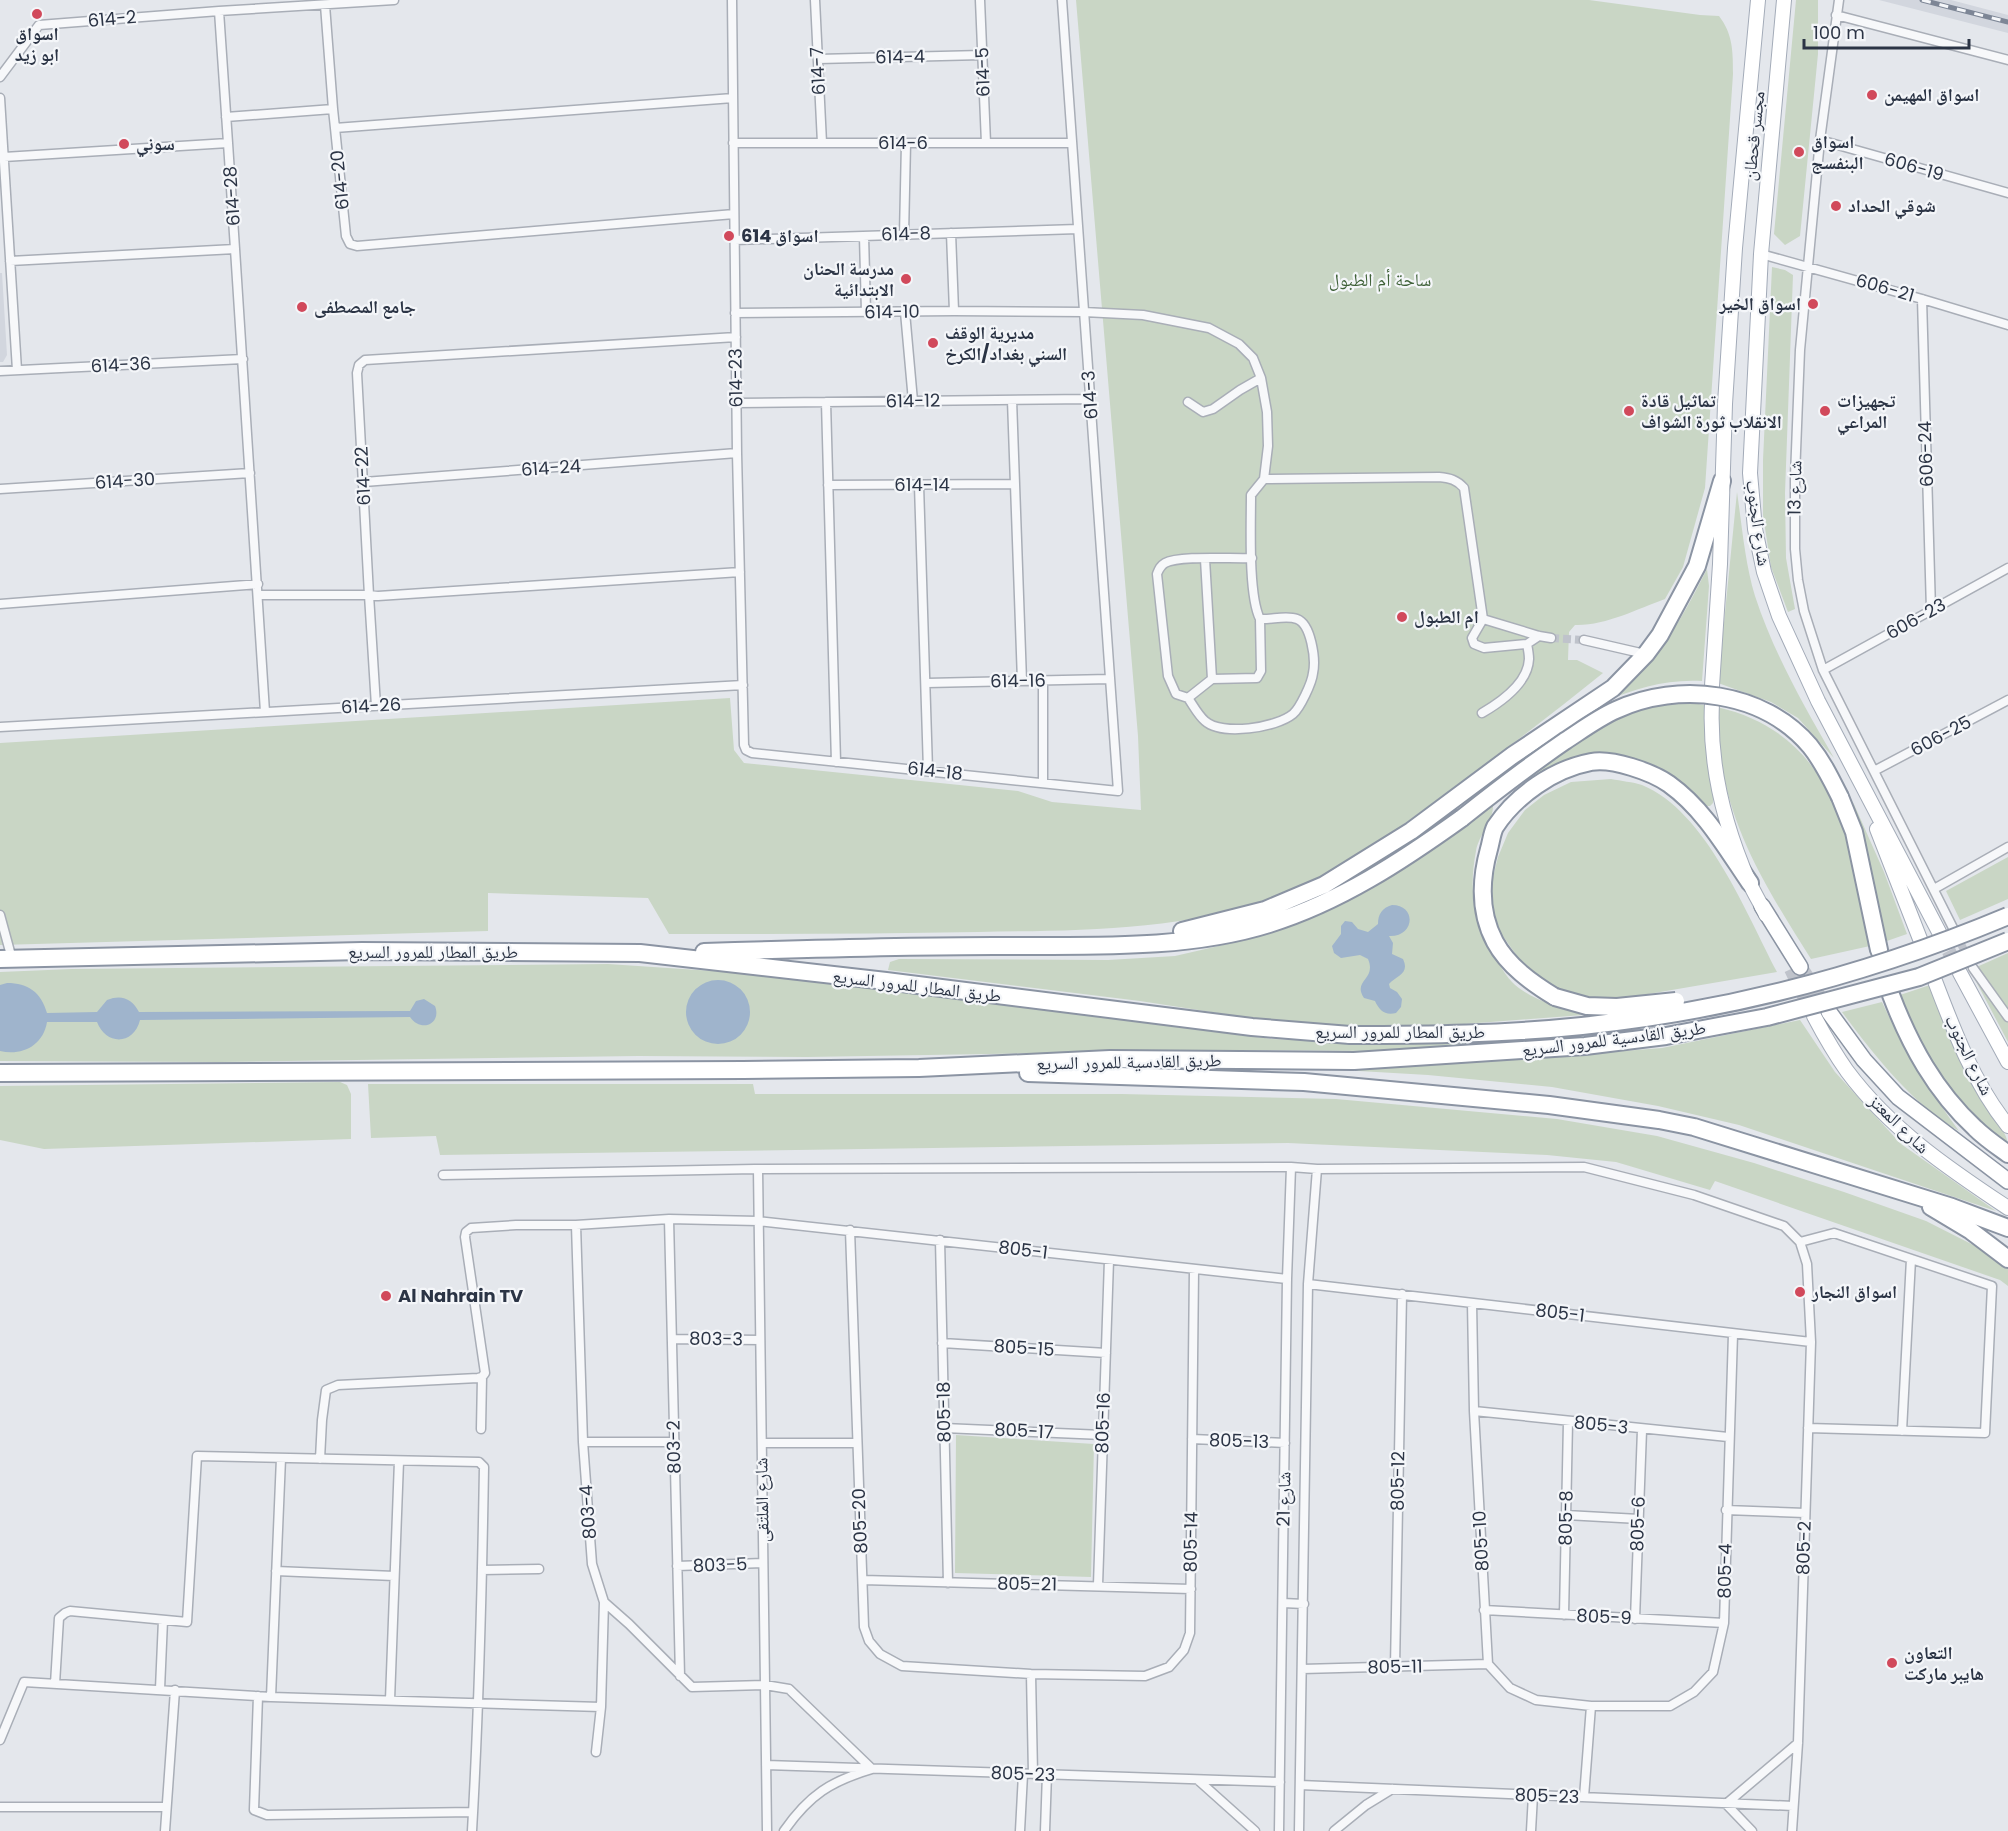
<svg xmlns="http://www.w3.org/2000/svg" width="2008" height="1831" font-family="Poppins,'Noto Naskh Arabic',sans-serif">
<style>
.built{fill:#d2d6de}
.green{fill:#c9d6c5}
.water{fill:#9fb4cc}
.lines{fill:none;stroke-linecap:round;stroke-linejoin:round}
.minor-tunnel{stroke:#bfc3cb;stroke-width:8;stroke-dasharray:8 4;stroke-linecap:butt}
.primary-tunnel{stroke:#bfc3cb;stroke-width:14;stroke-dasharray:14 7;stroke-linecap:butt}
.trunk-tunnel{stroke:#bfc3cb;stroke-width:15;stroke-dasharray:15 8;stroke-linecap:butt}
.minor-casing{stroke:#a9aeb7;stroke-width:11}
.primary-casing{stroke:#a3abb8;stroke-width:16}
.trunk-casing{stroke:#8b94a3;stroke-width:18}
.motorway-casing{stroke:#8b94a3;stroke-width:20}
.minor{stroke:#f7f8fa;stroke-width:8}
.primary{stroke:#fff;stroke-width:14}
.trunk{stroke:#fff;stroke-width:15}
.motorway{stroke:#fff;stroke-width:16}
.rail-casing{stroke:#7d8696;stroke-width:5}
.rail{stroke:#f4f6f9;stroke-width:3;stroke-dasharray:9;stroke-linecap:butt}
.motorway-bridge-casing{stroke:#8b94a3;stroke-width:20;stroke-linecap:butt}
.motorway-bridge{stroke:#fff;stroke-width:16}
.poi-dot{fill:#d1495b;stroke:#f4f6f9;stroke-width:2}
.labels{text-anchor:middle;stroke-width:4.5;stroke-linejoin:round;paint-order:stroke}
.street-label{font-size:18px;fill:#2b3445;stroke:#f4f6f9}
.poi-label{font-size:18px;font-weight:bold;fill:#2b3445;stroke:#f4f6f9;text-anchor:start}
.park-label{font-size:18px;fill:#3f6138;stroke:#f4f6f9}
</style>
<rect width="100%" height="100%" fill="#e4e7ec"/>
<path class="built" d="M 1879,0 L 1951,0 L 2008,15 L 2008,33 Z
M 0,273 L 2,273 L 7,355 L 3,362 L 0,362 Z"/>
<path class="green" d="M 1076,0 L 1589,0 L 1700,15 L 1719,16 C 1733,34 1733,52 1733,74 L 1705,488 L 1683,567 L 1665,599 C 1637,609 1605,626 1575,625 L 1569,632 L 1568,660 L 1577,660 L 1603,673 C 1552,714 1500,754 1446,793 C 1397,830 1345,868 1288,892 C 1190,932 1081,930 978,932 C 875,934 772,934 669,934 L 648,898 L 488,893 L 488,931 L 0,945 L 0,743 L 730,698 L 734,750 L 744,763 L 1018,791 L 1052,802 L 1141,810 L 1138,736 Z
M 1796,0 L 1818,0 L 1818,54 L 1800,236 L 1785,245 L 1774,234 Z
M 1772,267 L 1785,270 L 1793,275 L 1785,493 L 1786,558 L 1795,609 L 1788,612 L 1771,567 L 1763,515 L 1763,460 Z
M 1737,492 C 1742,526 1745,563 1755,596 C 1774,654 1804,706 1834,758 L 1798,718 L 1771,702 L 1718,683 Z
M 1707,569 L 1709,586 L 1702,681 C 1667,679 1637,688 1605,701 C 1618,688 1633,676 1646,663 C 1673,637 1690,602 1707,569 Z
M 1687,702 L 1704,705 L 1713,797 L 1713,803 L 1710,806 L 1705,806 C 1690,792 1677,777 1659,767 C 1652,764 1644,762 1637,761 C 1597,750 1565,759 1530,779 L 1528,775 C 1582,736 1618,705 1687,702 Z
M 1717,707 C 1838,735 1849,843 1870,946 L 1811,959 C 1772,897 1730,832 1721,758 C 1719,741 1718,724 1717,707 Z
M 1611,779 C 1621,781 1633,782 1642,785 C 1706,811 1746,913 1777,972 L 1631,997 L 1588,998 L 1551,986 L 1526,969 L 1500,932 L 1492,906 L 1491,885 L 1498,857 L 1508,833 L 1525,810 L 1544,795 L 1571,782 Z
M 1853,802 L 1884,872 L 1907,934 L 1884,942 Z
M 1493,804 C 1494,821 1479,834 1476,851 C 1468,892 1474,929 1499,964 C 1503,970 1507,977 1512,982 C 1529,999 1560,1008 1583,1015 L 1413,1028 L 1289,1024 L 1140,1001 L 888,970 L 890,962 L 899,959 L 1108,960 L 1175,956 L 1236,942 L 1297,922 L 1359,894 L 1417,859 Z
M 2008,857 L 2008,899 L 1960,920 L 1946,891 Z
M 2008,953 L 2008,1042 L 1970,970 Z
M 608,964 L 758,974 L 1272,1039 L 1398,1043 L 1493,1039 L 1494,1042 L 1492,1045 L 1485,1047 L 1374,1051 L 1238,1050 L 807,1057 L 638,1056 L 220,1062 L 0,1061 L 0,972 L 72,969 Z
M 1930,985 C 1945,1029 1963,1073 1989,1111 C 1996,1123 2008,1132 2008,1147 C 1985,1127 1961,1106 1943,1081 C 1923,1055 1911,1024 1897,996 Z
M 1882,1002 C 1903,1048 1929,1090 1959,1131 C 1913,1105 1873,1054 1842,1012 Z
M 1800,1020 L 1835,1072 L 1901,1144 L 1996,1211 L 1739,1125 L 1658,1106 L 1552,1087 L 1428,1075 L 1290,1067 L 1495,1061 L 1662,1048 Z
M 340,1082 L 347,1085 L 351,1094 L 351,1139 L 44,1149 L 0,1140 L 0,1086 Z
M 368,1084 L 753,1084 L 755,1094 L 1122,1094 L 1336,1099 L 1557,1119 L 1657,1136 L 1754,1163 L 1844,1192 L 1926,1221 L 1989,1253 L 2008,1268 L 2008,1286 L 2000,1280 L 1715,1181 L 1710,1190 L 1616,1162 L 1547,1155 L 1288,1143 L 440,1155 L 436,1136 L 371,1138 Z
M 956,1435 L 1094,1444 L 1091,1577 L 955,1573 Z"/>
<path class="water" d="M 1392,905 C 1417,905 1415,937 1389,936 L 1393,943 L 1392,954 L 1403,959 C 1410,974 1397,975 1389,984 L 1390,988 L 1397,992 L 1402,999 L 1401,1007 L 1396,1013 C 1385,1016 1379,1010 1375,1001 L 1364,998 C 1352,980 1377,980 1368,959 L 1360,955 L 1341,958 L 1334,953 L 1332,946 L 1341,934 L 1341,926 L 1345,921 L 1352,922 L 1358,929 L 1368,932 L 1378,924 C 1378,914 1382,908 1392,905 Z
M686 1012a32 32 0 1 1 64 0a32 32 0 1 1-64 0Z
M 7,983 C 28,983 41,992 47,1013 L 97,1012 L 107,1000 C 122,994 132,999 139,1012 L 410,1011 L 416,1001 L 424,999 L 435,1006 C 442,1024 421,1033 410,1017 L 140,1020 C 134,1045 106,1046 97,1022 L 47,1022 C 43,1046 22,1056 0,1051 L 0,985 Z"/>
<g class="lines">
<path class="minor-tunnel" d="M 1551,638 L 1584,640
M 1956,934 L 1969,960"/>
<path class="primary-tunnel" d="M 1939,932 L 1959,971
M 1791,969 L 1812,1013"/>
<path class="trunk-tunnel" d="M 1800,967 L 1829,1012"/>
<g class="minor-casing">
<path id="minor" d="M 732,0 L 737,453 L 744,745 L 746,750 L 752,753 L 1118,791 L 1062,0
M 815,0 L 822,143
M 980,0 L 986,143
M 1839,0 L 1820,140 L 1800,350 L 1795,476 L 1795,549 L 1798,580 L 1804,611 L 1823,670 L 1953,928
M 325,5 L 333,109
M 219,11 L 228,143
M 1836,15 L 2008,60
M 818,59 L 982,55
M 0,77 L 39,25 L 219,11 L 394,0
M 0,98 L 17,370
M 733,98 L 335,128 L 346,236 L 350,244 L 357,246 L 734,214
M 226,117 L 333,109 L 335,128
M 1820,140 L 2008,193
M 733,143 L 1072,143
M 4,157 L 228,143 L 235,249 L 10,261
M 951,233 L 954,311
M 904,235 L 906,143
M 864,236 L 866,312
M 735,240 L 1078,229
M 235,249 L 265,712
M 1761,254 L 1922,299 L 2008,325
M 1922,299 L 1931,610
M 905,312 L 913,401
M 735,313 L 954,311 L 1084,312 L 1143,315 L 1209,328 L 1239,344 L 1253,358 L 1261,378 L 1240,390 L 1213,409 L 1203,412 L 1188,402
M 736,337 L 365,360 L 359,365 L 357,373 L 369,595 L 378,596 L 740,572
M 0,371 L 243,359
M 1012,400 L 1022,681
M 826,402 L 836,762
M 737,403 L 1090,399
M 1264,479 L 1439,477 C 1450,478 1457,480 1464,488 L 1483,619 L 1539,636 L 1551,638
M 364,482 L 737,453
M 828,485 L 1015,484
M 919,485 L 928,770
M 0,489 L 250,473
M 1252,558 C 1233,559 1179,555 1165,563 C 1160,566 1159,569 1157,574 L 1168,676 L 1176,694 L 1188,698 L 1212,679 L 1257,678 L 1261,671 L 1260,619
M 1205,559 L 1212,679
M 259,595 L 369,595 L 376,706
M 0,604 L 258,584
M 1483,619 L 1472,638 L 1474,644 L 1484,648 L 1527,644 L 1539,636
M 1584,640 L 1645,654
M 1823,670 L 2008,568
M 1043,680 L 1043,782
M 927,683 L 1110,679
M 1188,698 C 1193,705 1198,715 1205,721 C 1222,736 1276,728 1293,714 C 1300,708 1312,683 1313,673 C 1316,659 1311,624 1297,619 C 1286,615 1271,620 1260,619 C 1248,595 1251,524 1251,495 L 1264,479 L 1268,446 L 1267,412 L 1261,378
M 1482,713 C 1501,702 1528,683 1529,659 C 1529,654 1528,649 1527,644
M 0,727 L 743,685
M 1874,771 L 2008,700
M 1934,889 L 2008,847
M 0,915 L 12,959
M 1973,968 L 2008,1017
M 758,1169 L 767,1831
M 443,1175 L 755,1169 L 1291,1167 L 1317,1169 L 1584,1167 L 1694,1195 L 1784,1226 L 1800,1242 L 1807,1264 L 1811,1342 L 1798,1743 L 1792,1831
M 669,1219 L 680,1676
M 576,1225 L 583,1442 L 592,1564 L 604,1602 L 629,1624 L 692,1687 L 765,1685 L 789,1689 L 872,1769 C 831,1781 809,1795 784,1831
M 850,1230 L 864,1627 L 869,1641 L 880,1654 L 902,1666 L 1031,1674 L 1145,1676 L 1169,1667 L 1184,1650 L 1190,1633 L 1194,1270
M 940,1240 L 948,1583
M 1800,1242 L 1834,1233 L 1992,1286 L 1985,1433 L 1808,1428
M 1308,1284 L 1811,1342
M 1472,1303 L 1474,1411 L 1488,1664 L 1510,1688 L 1536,1700 L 1591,1706 L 1670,1706 L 1694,1692 L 1713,1672 L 1724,1623 L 1733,1334
M 672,1339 L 760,1340
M 942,1343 L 1106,1353
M 1474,1411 L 1728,1437
M 944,1428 L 1103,1435
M 481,1429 L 482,1377
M 1902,1431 L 1911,1259
M 1192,1439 L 1285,1443
M 583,1442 L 674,1442
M 762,1443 L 857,1443
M 320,1459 L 322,1420 L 326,1390 L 338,1385 L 478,1378 L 482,1377 L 485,1373 L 465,1237 L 466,1232 L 471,1228 L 516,1225 L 576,1225 L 669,1219 L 758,1221 L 1287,1279
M 1726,1510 L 1805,1513
M 1566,1515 L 1639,1519
M 677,1566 L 763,1563
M 482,1570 L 539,1569
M 276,1571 L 394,1576
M 863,1580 L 1191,1589
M 1098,1585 L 1109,1260
M 1283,1603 L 1304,1604
M 1484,1610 L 1724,1623
M 1564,1615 L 1568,1422
M 1635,1619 L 1642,1430
M 1395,1667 L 1402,1294
M 1302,1669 L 1488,1664
M 1031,1674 L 1033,1774
M 55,1684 L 59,1618 L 65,1613 L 70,1611 L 187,1622 L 197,1456 L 479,1462 L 484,1467 C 482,1589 479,1710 472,1831
M 160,1689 L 163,1620
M 258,1696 L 254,1810 L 267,1815 L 473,1812
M 271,1697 L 281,1458
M 390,1700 L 399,1461
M 0,1740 L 24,1682 L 271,1697 L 601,1707
M 596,1752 L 601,1707 L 604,1602
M 766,1765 L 1280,1782
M 1198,1780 L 1255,1831
M 1300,1785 L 1793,1806
M 1584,1797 L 1591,1706
M 0,1807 L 166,1807
M 165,1831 L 175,1690
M 1020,1831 L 1023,1774
M 1045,1831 L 1047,1774
M 1279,1831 L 1287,1279 L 1291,1167
M 1299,1831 L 1308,1284 L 1317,1169
M 1334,1831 L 1366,1805 L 1392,1789
M 1531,1831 L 1533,1795
M 1752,1831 L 1726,1804 L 1798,1743"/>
</g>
<g class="primary-casing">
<path id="primary" d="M 1784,0 L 1761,254 L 1750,473 L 1755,529 L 1764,572 L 1779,616 L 1818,701 L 1939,932
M 1712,686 L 1720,564 L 1725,404 L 1735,248 L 1758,0
M 1712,703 C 1709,765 1724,825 1749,882 C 1754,893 1761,904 1766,915
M 1877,829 L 1920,939
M 1960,973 L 2008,1062
M 1935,981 C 1954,1031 1974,1084 2008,1126
M 1814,1016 C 1824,1035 1835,1054 1847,1071 C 1890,1129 1949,1169 2008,1208"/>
</g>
<g class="trunk-casing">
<path id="trunk" d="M 1762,906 L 1800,967
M 1829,1012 L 1864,1060 L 1898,1097 L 2008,1181"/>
</g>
<g class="motorway-casing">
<path id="motorway" d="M 1840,797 L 1854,832 L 1879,950
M 1182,931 L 1265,910 L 1324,885 L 1411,831 L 1513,755 L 1613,688 L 1646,654 L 1660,635 L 1697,566 L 1722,481
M 704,952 C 801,949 898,946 994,946 C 1083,945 1183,951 1269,924 C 1340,902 1402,861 1462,818
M 0,959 L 362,951 L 640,953 L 886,981 L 1252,1027 L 1350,1035
M 1891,995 C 1910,1045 1935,1091 1975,1128 C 1985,1138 1997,1146 2008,1154
M 1555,997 C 1532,983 1508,966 1495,942 C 1479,912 1480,881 1489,849 C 1491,842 1492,833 1495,827 C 1516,795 1554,769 1591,762 C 1612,758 1652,772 1669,784 C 1704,809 1726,848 1750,883
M 0,1073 L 743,1070 L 919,1068 L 1110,1059 L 1354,1061
M 1028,1073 L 1304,1082 L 1549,1105 L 1659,1120 L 1694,1127 L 1952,1207 L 2008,1228
M 1931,1207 L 1971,1231 L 2008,1259"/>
</g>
<use href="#minor" class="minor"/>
<use href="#primary" class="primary"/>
<use href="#trunk" class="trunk"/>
<use href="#motorway" class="motorway"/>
<g class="rail-casing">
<path id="rail" d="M 1922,0 L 2008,22"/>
</g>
<use href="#rail" class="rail"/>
<g class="motorway-bridge-casing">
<path id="motorway-bridge" d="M 1462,818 C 1496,791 1530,765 1565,741 C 1582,730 1598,718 1616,710 C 1679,681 1763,691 1810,746 C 1823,762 1831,779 1840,797
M 1555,997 L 1587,1006 L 1617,1007 L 1676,1001
M 1350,1035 C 1428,1035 1505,1034 1582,1026 C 1728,1011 1872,973 2008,916
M 1354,1061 L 1585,1046 L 1666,1036 L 1767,1017 L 1919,977 L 2008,941"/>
</g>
<use href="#motorway-bridge" class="motorway-bridge"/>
</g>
<g class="poi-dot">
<circle cx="37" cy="14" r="6"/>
<circle cx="1872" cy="95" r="6"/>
<circle cx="124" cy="144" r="6"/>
<circle cx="1799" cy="152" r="6"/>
<circle cx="1836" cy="206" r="6"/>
<circle cx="729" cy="236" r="6"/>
<circle cx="906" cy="279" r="6"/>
<circle cx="1813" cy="304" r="6"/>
<circle cx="302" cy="307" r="6"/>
<circle cx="933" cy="343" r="6"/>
<circle cx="1629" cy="411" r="6"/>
<circle cx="1825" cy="411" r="6"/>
<circle cx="1402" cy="617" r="6"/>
<circle cx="1800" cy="1292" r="6"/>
<circle cx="386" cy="1296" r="6"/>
<circle cx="1892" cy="1663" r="6"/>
</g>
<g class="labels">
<g class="street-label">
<text transform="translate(112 19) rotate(-5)" y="6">614-2</text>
<text transform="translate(900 57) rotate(-1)" y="6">614-4</text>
<text transform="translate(818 71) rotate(-93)" y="6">614-7</text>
<text transform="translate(983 72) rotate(-92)" y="6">614-5</text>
<text transform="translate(1754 136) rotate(-84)" y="6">مجسر قحطان</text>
<text x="903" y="149">614-6</text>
<text transform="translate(1914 167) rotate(16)" y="6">606-19</text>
<text transform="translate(340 180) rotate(-96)" y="6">614-20</text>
<text transform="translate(232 196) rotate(-94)" y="6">614-28</text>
<text transform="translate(906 234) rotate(-2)" y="6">614-8</text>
<text transform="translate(1885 288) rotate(16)" y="6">606-21</text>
<text transform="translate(892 312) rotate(-1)" y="6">614-10</text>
<text transform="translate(121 365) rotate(-3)" y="6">614-36</text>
<text transform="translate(736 378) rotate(-91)" y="6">614-23</text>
<text transform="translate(1090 395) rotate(-94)" y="6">614-3</text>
<text transform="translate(913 401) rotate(-1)" y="6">614-12</text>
<text transform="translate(1926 454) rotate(-92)" y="6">606-24</text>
<text transform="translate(551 468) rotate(-4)" y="6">614-24</text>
<text transform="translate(363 476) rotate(-93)" y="6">614-22</text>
<text transform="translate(125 481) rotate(-4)" y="6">614-30</text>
<text x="922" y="491">614-14</text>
<text transform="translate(1795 488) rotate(-89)" y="6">شارع 13</text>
<text transform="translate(1758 523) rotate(82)" y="6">شارع الجنوب</text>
<text transform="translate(1916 619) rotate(-29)" y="6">606-23</text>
<text transform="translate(1018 681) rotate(-1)" y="6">614-16</text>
<text transform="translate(371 706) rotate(-3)" y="6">614-26</text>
<text transform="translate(1941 736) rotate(-28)" y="6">606-25</text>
<text transform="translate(935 771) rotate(6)" y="6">614-18</text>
<text x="433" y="958">طريق المطار للمرور السريع</text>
<text transform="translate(917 986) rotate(7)" y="6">طريق المطار للمرور السريع</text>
<text x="1400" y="1038">طريق المطار للمرور السريع</text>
<text transform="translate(1614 1039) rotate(-7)" y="6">طريق القادسية للمرور السريع</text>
<text transform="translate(1969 1055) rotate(64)" y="6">شارع الجنوب</text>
<text transform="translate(1129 1062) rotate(-1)" y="6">طريق القادسية للمرور السريع</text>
<text transform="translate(1899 1124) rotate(44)" y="6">شارع المعتز</text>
<text transform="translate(1023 1250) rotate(7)" y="6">805-1</text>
<text transform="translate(1560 1313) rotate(7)" y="6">805-1</text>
<text transform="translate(716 1339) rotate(1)" y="6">803-3</text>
<text transform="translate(1024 1348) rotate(4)" y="6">805-15</text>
<text transform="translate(944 1412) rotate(-91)" y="6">805-18</text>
<text transform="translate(1103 1423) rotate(-88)" y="6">805-16</text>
<text transform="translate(1601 1425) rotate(6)" y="6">805-3</text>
<text transform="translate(1024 1431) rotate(3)" y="6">805-17</text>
<text transform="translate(1239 1441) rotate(2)" y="6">805-13</text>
<text transform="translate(674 1447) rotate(-91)" y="6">803-2</text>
<text transform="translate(1398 1481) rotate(-89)" y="6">805-12</text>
<text transform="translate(1284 1499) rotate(-89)" y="6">شارع 21</text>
<text transform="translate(762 1500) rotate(-91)" y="6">شارع الملتقى</text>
<text transform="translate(588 1512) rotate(-94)" y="6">803-4</text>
<text transform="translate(1566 1518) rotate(-89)" y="6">805-8</text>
<text transform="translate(860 1521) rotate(-92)" y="6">805-20</text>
<text transform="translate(1638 1524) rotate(-88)" y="6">805-6</text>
<text transform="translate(1481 1541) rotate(-93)" y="6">805-10</text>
<text transform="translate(1191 1542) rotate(-89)" y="6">805-14</text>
<text transform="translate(1804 1548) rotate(-88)" y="6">805-2</text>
<text transform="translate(720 1565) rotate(-2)" y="6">803-5</text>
<text transform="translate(1725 1571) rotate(-89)" y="6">805-4</text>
<text transform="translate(1027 1584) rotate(1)" y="6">805-21</text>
<text transform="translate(1604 1617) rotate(3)" y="6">805-9</text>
<text transform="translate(1395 1667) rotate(-1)" y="6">805-11</text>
<text transform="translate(1023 1774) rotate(2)" y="6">805-23</text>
<text transform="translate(1547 1796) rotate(2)" y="6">805-23</text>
</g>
<g class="poi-label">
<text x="37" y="40" text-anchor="middle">اسواق<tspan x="37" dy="21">ابو زيد</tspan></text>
<text x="1884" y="101">اسواق المهيمن</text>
<text x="1811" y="148">اسواق<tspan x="1811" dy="21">البنفسج</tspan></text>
<text x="136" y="150">سوني</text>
<text x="1848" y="212">شوقي الحداد</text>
<text x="741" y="242">اسواق 614</text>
<text x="894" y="275" text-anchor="end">مدرسة الحنان<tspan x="894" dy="21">الابتدائية</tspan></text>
<text x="1801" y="310" text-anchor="end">اسواق الخير</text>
<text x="314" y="313">جامع المصطفى</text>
<text x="945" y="339">مديرية الوقف<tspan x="945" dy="21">السني بغداد/الكرخ</tspan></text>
<text x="1641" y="407">تماثيل قادة<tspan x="1641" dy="21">الانقلاب ثورة الشواف</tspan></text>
<text x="1837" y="407">تجهيزات<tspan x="1837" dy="21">المراعي</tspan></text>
<text x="1414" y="623">ام الطبول</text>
<text x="1812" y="1298">اسواق النجار</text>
<text x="398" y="1302">Al Nahrain TV</text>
<text x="1904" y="1659">التعاون<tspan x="1904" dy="21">هايبر ماركت</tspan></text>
</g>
<g class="park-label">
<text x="1380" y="286">ساحة أم الطبول</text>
</g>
</g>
<path d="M1804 39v9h165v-9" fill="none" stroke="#2b3445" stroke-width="3"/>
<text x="1813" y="39" font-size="18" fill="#2b3445" stroke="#f4f6f9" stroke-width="4.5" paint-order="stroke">100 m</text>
</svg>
